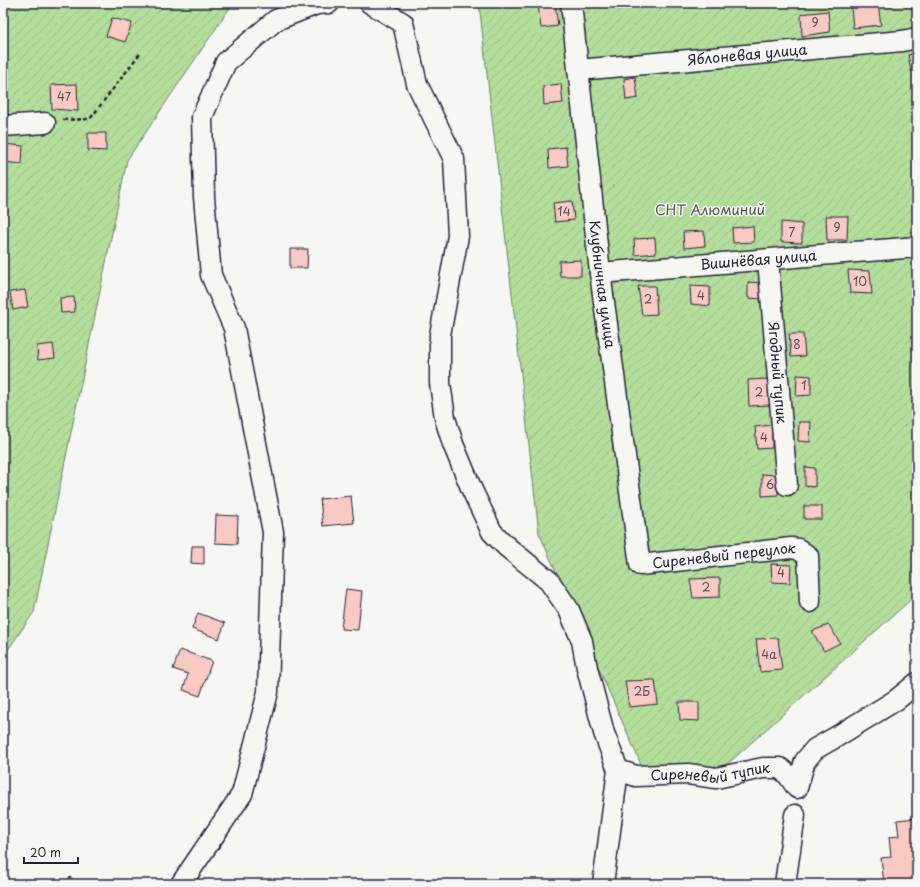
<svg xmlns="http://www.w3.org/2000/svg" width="920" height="887" font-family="'Playpen Sans',sans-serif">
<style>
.garden{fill:url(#garden-furrows);stroke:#6b806b}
.building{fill:#f9c9c3;stroke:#22223b}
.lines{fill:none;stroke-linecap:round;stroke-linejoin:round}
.minor-casing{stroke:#22223b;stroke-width:23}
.path{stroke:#22223b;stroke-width:2.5;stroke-dasharray:4 3;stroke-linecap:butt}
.minor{stroke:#f6f6f2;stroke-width:20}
.labels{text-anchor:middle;stroke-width:3;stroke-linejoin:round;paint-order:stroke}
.number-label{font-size:12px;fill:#584c5d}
.street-label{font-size:14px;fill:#22223b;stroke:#f6f6f2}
.park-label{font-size:14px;fill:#4e5a58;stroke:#f6f6f2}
</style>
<defs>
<pattern id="garden-furrows" width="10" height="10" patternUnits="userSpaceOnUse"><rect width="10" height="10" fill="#b4de9b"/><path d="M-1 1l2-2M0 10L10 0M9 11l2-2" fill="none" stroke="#9abe86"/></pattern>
</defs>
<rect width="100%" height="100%" fill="#f6f6f2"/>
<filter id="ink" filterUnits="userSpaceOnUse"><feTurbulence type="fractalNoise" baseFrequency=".025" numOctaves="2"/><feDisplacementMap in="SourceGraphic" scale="8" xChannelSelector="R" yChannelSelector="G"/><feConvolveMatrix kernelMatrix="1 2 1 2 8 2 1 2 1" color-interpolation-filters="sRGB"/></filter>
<g filter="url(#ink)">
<path class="garden" d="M 3,3 L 233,3 L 127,160 L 34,612 L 3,657 Z
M 479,3 L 917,3 L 917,594 L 722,769 L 644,771 L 539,533 Z"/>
<path class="building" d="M 545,3 L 555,3 L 558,26 L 541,28 L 538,4 Z
M 878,4 L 881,25 L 853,28 L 851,7 Z
M 828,11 L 830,32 L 802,36 L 801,14 Z
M 112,18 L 132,23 L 125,42 L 106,36 Z
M 917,53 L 917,70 L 911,71 L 908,55 Z
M 635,77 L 638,98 L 626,100 L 624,79 Z
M 77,84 L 78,111 L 52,109 L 51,85 Z
M 561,84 L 563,103 L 544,105 L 543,86 Z
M 88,133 L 106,133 L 106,151 L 88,150 Z
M 3,144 L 23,146 L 22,164 L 3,162 Z
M 566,147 L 568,166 L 549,168 L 548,149 Z
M 572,201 L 574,220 L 555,222 L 553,203 Z
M 826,216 L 848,216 L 847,240 L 827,240 Z
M 781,222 L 802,224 L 802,243 L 781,242 Z
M 753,226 L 754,242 L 733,243 L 732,228 Z
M 704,231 L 705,246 L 684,248 L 683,232 Z
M 655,238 L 656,253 L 635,255 L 634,239 Z
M 290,249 L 308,249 L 307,268 L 290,268 Z
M 581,260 L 581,276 L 560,276 L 559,261 Z
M 848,270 L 870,271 L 872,294 L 850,293 Z
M 748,282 L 762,283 L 762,299 L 748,298 Z
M 638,286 L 655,286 L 657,314 L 642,315 Z
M 690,286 L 710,287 L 710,306 L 691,304 Z
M 25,290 L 28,307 L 13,310 L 10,292 Z
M 74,297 L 75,312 L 61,313 L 60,298 Z
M 789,334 L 803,334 L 805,356 L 791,357 Z
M 53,344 L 55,358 L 38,360 L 37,346 Z
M 797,375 L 811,376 L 811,395 L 796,396 Z
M 768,379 L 770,405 L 749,406 L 748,380 Z
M 912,407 L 917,407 L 917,428 L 914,428 Z
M 799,422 L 811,422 L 810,442 L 798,441 Z
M 772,425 L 772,448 L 757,449 L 755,427 Z
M 805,467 L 815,468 L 815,487 L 805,486 Z
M 762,474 L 778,475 L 778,495 L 762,496 Z
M 351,496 L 354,523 L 323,526 L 320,499 Z
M 804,506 L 822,506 L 822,519 L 804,519 Z
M 216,515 L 238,516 L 237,544 L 215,543 Z
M 192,546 L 204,546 L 204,564 L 191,563 Z
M 771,564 L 791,565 L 790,583 L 772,582 Z
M 720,578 L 720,597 L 693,598 L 690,579 Z
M 346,589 L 362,591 L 358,630 L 341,629 Z
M 198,613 L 225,623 L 219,639 L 192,629 Z
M 829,625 L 840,643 L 824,651 L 812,631 Z
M 778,638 L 782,670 L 760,672 L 756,639 Z
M 180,650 L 212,661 L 200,696 L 183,690 L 188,674 L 173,669 Z
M 655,680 L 658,704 L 629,707 L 625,681 Z
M 679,702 L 699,702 L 699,721 L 680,720 Z
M 917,818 L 917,884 L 884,884 L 881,858 L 891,857 L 889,837 L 899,836 L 897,820 Z
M 70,877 L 79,884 L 64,884 Z"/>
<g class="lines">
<g class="minor-casing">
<g id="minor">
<path d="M 370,3 L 403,23 L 417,84 L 454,159 L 458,236 L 440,335 L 440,383 L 445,418 L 453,444 L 472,490 L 492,532 L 507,547 L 549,581 L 569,610 L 582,641 L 587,668 L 604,733 L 618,770 L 603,884"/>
<path id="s1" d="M 571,3 L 600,273 L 640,565 L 791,548 L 798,549 L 808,556 L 810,602"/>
<path id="s2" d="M 578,70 L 902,41 L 917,38"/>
<path d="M 3,126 L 45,123"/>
<path id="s3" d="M 768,260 L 787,485"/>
<path id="s4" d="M 600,273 L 917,247"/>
<path id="s5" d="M 618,770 L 636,776 L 688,774 L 716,778 L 763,768 L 780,768 L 788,775 L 797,788 L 805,761 L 815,749 L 836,737 L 896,700 L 917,683"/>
<path d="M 181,884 L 242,794 L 268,692 L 273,532 L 234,328 L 211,275 L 204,197 L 202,117 L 226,62 L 276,20 L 317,4 L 329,3"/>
<path d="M 785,884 L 795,815"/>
</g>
</g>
<path class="path" d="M 63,120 L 90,119 L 141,52"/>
<use href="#minor" class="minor"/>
</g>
</g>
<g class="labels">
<g class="number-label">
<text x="815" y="27">9</text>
<text x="64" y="101">47</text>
<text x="564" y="216">14</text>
<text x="837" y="232">9</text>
<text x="792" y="237">7</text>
<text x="860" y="286">10</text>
<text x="701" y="300">4</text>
<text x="648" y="304">2</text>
<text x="797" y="349">8</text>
<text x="804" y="390">1</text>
<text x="759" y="397">2</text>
<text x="764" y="442">4</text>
<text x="770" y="489">6</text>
<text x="781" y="577">4</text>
<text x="706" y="592">2</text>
<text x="769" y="659">4а</text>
<text x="642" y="696">2Б</text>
</g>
<g class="street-label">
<text dy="5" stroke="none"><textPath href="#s2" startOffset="170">Яблоневая улица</textPath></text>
<text dy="5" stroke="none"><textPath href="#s4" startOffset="159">Вишнёвая улица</textPath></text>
<text dy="5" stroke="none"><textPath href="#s1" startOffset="283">Клубничная улица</textPath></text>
<text dy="5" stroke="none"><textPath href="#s3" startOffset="113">Ягодный тупик</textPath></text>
<text dy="5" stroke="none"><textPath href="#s1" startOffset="651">Сиреневый переулок</textPath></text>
<text dy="5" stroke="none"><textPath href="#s5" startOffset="94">Сиреневый тупик</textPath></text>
</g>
<g class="park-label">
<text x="710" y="215">СНТ Алюминий</text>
</g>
</g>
<rect width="920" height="887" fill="none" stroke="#f6f6f2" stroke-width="16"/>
<rect x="8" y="8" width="904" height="871" fill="none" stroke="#22223b" stroke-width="1.5" filter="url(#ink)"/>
<path d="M24 857v6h54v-6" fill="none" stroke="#22223b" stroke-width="2"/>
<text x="30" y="857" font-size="12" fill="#22223b" stroke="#f6f6f2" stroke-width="3" paint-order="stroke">20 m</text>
</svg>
